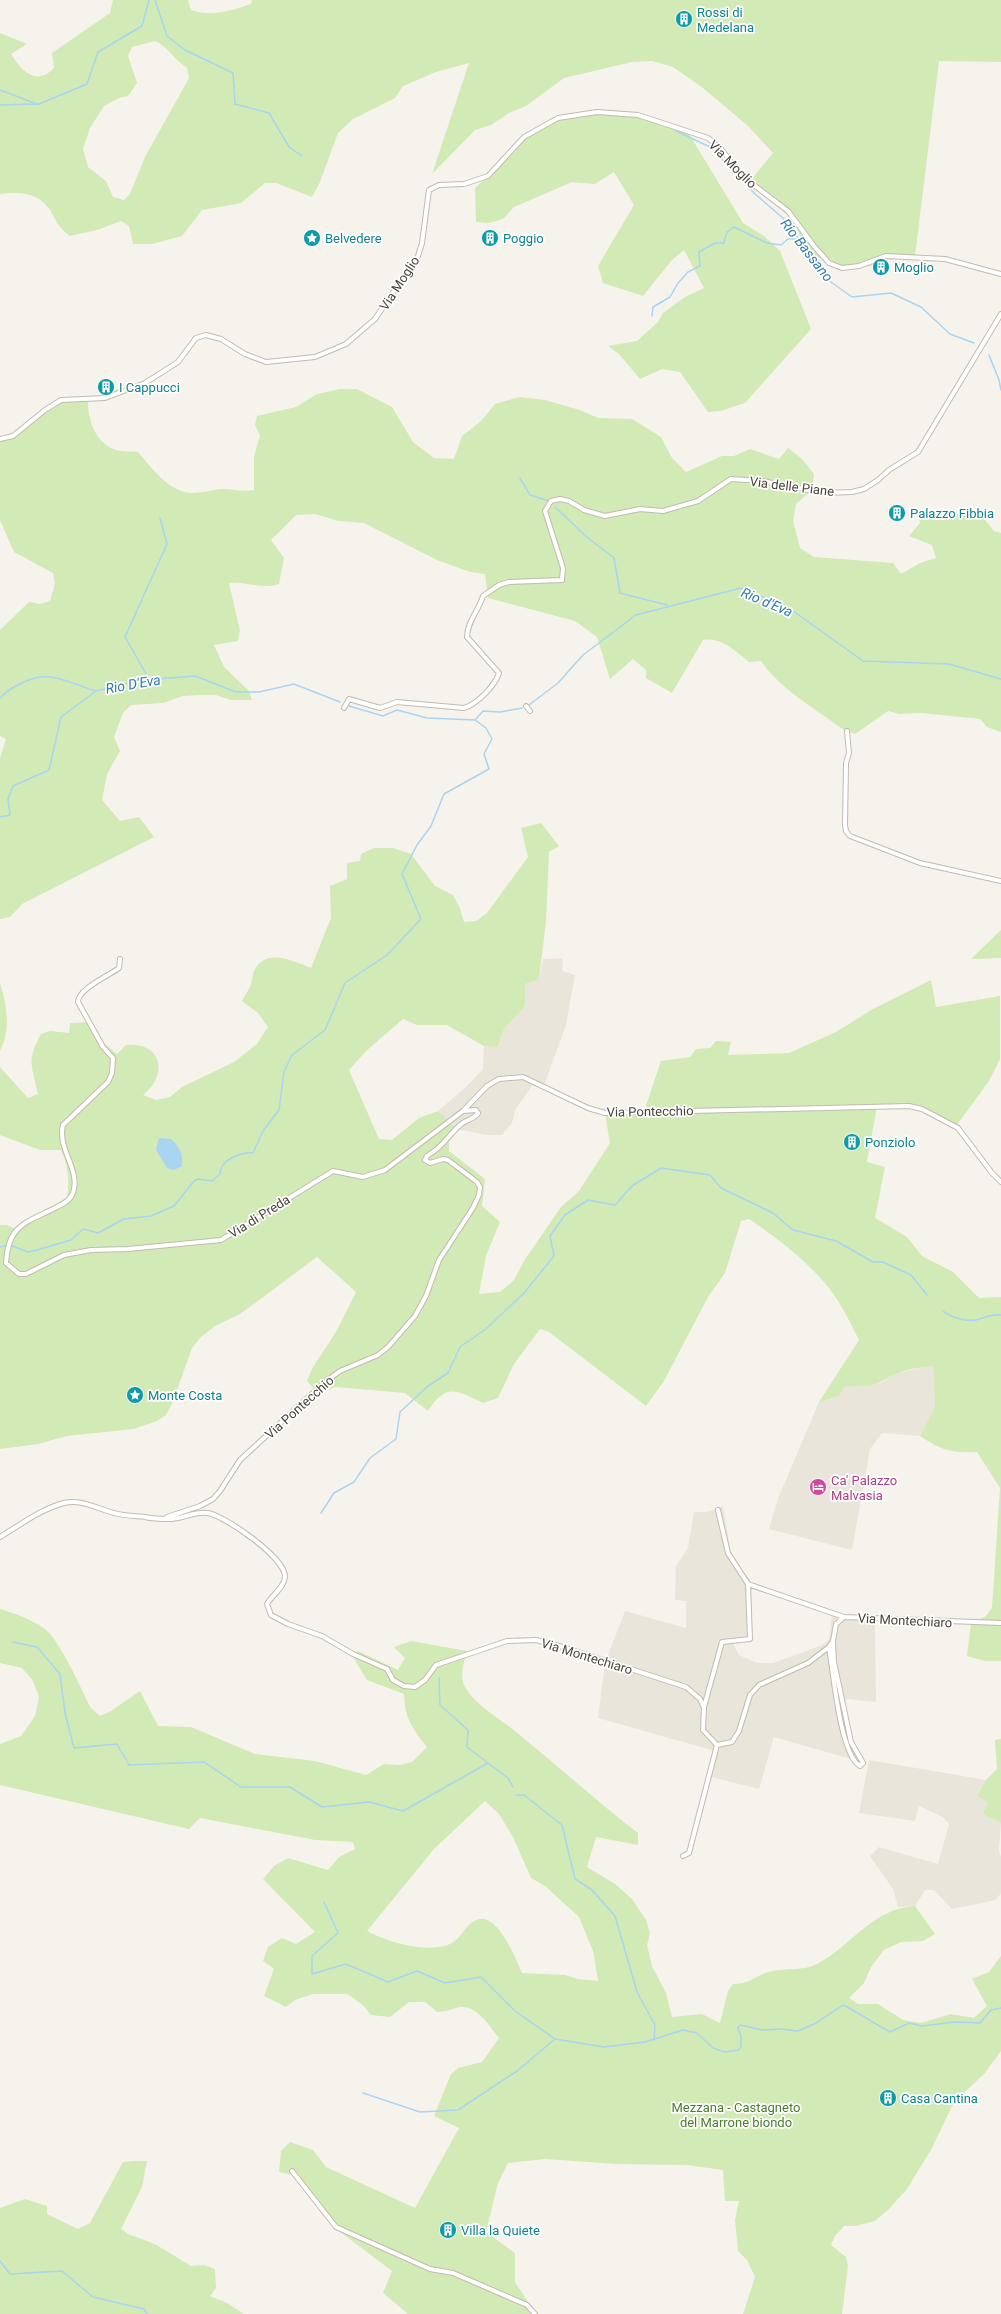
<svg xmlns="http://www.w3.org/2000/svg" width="1001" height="2314" font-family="Roboto,sans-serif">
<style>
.residential{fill:#eae5da}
.green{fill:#d2eab5;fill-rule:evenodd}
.water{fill:#a9d4f2}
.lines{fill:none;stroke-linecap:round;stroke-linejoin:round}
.stream{stroke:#a9d4f2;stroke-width:1.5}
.minor-casing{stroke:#c2bbae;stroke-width:6}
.minor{stroke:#fff;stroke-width:4}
.labels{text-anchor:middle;stroke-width:3.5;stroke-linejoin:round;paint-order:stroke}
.culture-label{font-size:13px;fill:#0d838f;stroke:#fff;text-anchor:start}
.street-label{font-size:13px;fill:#4b4439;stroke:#fff}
.hotel-label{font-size:13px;fill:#b23c85;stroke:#fff;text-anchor:start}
.park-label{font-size:13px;fill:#4a7f2a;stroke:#fff}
.water-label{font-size:14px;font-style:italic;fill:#2e7ab2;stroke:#fff}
</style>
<rect width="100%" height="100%" fill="#f6f3ec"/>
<path class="residential" d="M 563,958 L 562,971 L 575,975 L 566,1025 L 545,1083 L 532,1086 L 515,1110 L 512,1123 L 502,1135 L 487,1135 L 457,1129 L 438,1111 L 465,1088 L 483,1069 L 484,1046 L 498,1047 L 504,1029 L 525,1006 L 525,984 L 539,980 L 543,959 Z
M 933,1365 L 935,1406 L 920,1436 L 882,1433 L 870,1449 L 852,1550 L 769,1529 L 777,1501 L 819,1402 L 839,1396 L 845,1386 L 863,1387 L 880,1383 L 897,1373 Z
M 723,1506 L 732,1559 L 751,1581 L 752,1638 L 733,1644 L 739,1655 L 757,1663 L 773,1663 L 820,1646 L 829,1640 L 832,1615 L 875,1621 L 876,1702 L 846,1699 L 842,1707 L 858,1752 L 851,1759 L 774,1737 L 759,1789 L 711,1777 L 715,1751 L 598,1718 L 605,1663 L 625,1611 L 686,1628 L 686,1601 L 675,1600 L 676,1566 L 688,1548 L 694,1512 L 706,1512 Z
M 869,1760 L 986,1780 L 977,1796 L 989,1802 L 983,1814 L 1001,1823 L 999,1851 L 1001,1857 L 1001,1893 L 996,1900 L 952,1909 L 934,1890 L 925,1890 L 915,1906 L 898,1907 L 893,1889 L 870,1856 L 879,1847 L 938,1864 L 949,1824 L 943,1817 L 919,1806 L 915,1821 L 859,1813 Z"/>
<path class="green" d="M 113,0 L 188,0 L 191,10 C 212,17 230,11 251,4 L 252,0 L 1001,0 L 1001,62 L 939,61 L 915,256 L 918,258 L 897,254 L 870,266 L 844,269 L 828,262 L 807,251 L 789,212 L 751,180 L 773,153 L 748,126 L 703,88 L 673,67 L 652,61 L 632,62 L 564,78 L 526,106 L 509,113 L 491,125 L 475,130 L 432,174 L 469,63 L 436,72 L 403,86 L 395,98 L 353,119 L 338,133 L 320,182 L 312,197 L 276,183 L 265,183 L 241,203 L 202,210 L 182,236 L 152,244 L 133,244 L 129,226 L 121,221 L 97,230 L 70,236 C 53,224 56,214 45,204 C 34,192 15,192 0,194 L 0,33 L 27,44 L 11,54 C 21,70 36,87 54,68 L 52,53 L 110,13 ZM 155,41 C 168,46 174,60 187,68 L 189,78 L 145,157 L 130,194 L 124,200 L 113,197 L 106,181 L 88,167 L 83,149 L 90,128 L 104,106 L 119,98 L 128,96 L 137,83 L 128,56 L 132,47 Z
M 626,113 L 654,118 L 689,134 L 743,223 L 764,236 L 780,251 L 811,329 L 745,403 L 721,411 L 708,412 L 680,372 L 662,369 L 640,379 L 619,354 L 608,346 L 637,341 L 658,322 L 663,313 L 685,297 L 704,288 L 684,250 L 672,260 L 643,296 L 603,283 L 598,266 L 634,205 L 614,172 L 595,184 L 572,182 L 514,207 L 503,219 L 489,223 L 476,222 L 475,188 L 516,151 L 521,138 L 551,122 L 587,115 Z
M 340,389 L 357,389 L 392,407 L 413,442 L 434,458 L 454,459 L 462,436 L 481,421 L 495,404 L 520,397 L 545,400 L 580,410 L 598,418 L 632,419 L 661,437 L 672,458 L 686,472 L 722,456 L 734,456 L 750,449 L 779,459 L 788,448 L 802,459 L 814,474 L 812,490 L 796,504 L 793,521 L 800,548 L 814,557 L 893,563 L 901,574 L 920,563 L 936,558 L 932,545 L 909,536 L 920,523 L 919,518 L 957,514 L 980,514 L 994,531 L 1001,533 L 1001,732 L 987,727 L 980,719 L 921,713 L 899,714 L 888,711 L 855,734 L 844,730 C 816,709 781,690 761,661 L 749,662 C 735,651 722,637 703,640 L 672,693 L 646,678 L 646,670 L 633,659 L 610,679 L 597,637 L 575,621 L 488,598 L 485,574 L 470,572 L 437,560 L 364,523 L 339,521 L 315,514 L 296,515 L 271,540 L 284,558 L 279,584 C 259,590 248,581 229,583 L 240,631 L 238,641 L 214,645 L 224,667 L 249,691 L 252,700 L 231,700 L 216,695 L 201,695 L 183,696 L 163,703 L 131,705 L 123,713 L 114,737 L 120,751 L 107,774 L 102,800 L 120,821 L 139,817 L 154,837 L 22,904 L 10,917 L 0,919 L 0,758 L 6,739 L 0,736 L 0,630 L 29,602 L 40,604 L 50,601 L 55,584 L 53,573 L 14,552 L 0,520 L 0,441 C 28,434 40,408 63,402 C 70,400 80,401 88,401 C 88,420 95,443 116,450 C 122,452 132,451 138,452 C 152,468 169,493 193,493 C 202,493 211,490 221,489 C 232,489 242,492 254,490 L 254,456 L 260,436 L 255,425 L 257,416 L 296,407 L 317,394 Z
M 541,823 L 559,846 L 549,852 L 546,921 L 539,980 L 525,984 L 525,1006 L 504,1029 L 498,1047 L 484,1046 L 447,1025 L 417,1025 L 403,1019 L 366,1051 L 349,1070 L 379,1139 L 392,1140 L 419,1118 L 438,1111 L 457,1129 L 449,1142 L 449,1151 L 485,1179 L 482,1206 L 500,1222 L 486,1256 L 479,1294 L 500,1292 L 514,1280 L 524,1261 L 561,1207 L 579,1191 L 610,1143 L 605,1114 L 644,1112 L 661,1061 L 690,1057 L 696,1049 L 710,1048 L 716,1041 L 731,1042 L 728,1055 L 789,1053 L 836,1032 L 873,1009 L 931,980 L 936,1007 L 1000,996 L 1000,1059 L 989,1081 L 956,1126 L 919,1108 L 877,1106 L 867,1162 L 885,1167 L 875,1218 L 907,1237 L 922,1256 L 953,1272 L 979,1298 L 1001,1297 L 1001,1661 L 985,1661 L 967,1656 L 971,1623 L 985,1617 L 992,1608 L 1000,1488 L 977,1452 C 951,1453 941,1450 920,1436 L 935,1406 L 933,1366 C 922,1367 906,1369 896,1374 C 873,1385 873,1388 845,1386 L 839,1396 L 819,1402 L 859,1340 C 849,1320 839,1299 824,1282 C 802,1257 776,1237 749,1219 L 741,1221 L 725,1273 L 708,1297 L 664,1381 L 646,1406 L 549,1332 L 540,1329 L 514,1364 L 498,1398 L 483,1403 C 456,1390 446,1383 428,1411 L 405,1393 L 335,1387 L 319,1395 L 307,1381 L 313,1367 L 336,1332 L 356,1292 L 317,1257 L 240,1314 L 215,1326 L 201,1337 L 192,1348 L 172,1404 L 166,1415 L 155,1422 L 133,1429 L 67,1436 L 38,1444 L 0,1449 L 0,1225 L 7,1225 L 16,1229 L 67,1197 C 70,1181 68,1165 61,1150 L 40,1150 L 0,1135 L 0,1067 L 28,1098 L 38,1094 C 32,1066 26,1061 41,1034 L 50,1031 L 69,1033 L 70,1023 L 89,1022 L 106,1045 L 117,1054 L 126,1045 C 162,1042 169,1074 143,1095 L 156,1100 L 170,1097 L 182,1087 L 234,1062 L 257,1044 L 268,1027 L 258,1013 L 242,1001 C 245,995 249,990 251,984 C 253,979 252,973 255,969 C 268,948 293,961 311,968 L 331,918 L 330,886 L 347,879 L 347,863 L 360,861 L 361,854 L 374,848 L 393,848 L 411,854 L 435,886 L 453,895 L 459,906 L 464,922 L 476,921 L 487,913 L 528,857 L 521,828 Z
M 1001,930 L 1001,958 L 971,959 Z
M 0,983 C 7,1005 11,1030 0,1051 Z
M 0,1609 C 14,1613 30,1619 42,1627 C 60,1638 80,1688 91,1708 L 100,1716 L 111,1711 L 140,1691 L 158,1726 L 191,1727 L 255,1754 L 315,1761 L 366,1775 L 384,1764 L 400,1765 L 412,1762 L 427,1747 C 412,1728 405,1719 404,1694 L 367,1680 L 354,1659 L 358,1651 L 398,1670 L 405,1658 L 394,1647 L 411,1641 L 467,1651 C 464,1662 459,1676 465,1687 C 475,1705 499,1718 515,1731 C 557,1765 596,1801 638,1833 L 638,1845 L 596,1837 L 587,1867 L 615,1884 L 632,1899 L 646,1920 L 650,1934 L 647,1945 L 652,1966 L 666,1993 L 672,2017 L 702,2014 L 720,2023 L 728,1991 L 733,1984 C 752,1984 757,1974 772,1971 C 787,1968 803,1971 817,1964 C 853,1945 871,1909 915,1906 L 935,1934 L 923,1941 L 901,1942 L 884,1950 L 871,1967 L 864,1983 L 849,1998 L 858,2004 L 878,2004 L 903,2020 L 921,2023 L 951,2014 L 974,2018 L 987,2006 L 972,1979 L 989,1972 L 1001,1956 L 1001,2051 L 984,2074 L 954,2102 L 932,2148 L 907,2189 L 889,2209 L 875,2221 L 856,2226 L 844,2226 L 835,2236 L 831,2245 L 846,2257 L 848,2266 L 842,2314 L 743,2314 L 755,2277 L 747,2260 L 738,2251 L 735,2220 L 739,2201 L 725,2201 L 723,2170 L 687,2165 L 617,2164 L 545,2159 L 508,2163 L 498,2183 L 486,2232 L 515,2253 L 515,2282 L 536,2314 L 408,2314 L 383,2293 L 392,2271 L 339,2231 L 292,2175 L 279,2172 L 281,2151 L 290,2142 L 313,2150 L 326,2167 L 415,2208 L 459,2128 L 434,2116 L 451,2074 L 458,2068 L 482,2062 L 499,2038 C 490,2027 478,2006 461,2007 C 453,2008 446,2012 437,2012 L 425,2002 L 409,2002 L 390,2017 L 371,2015 L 363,2005 L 347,1994 L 313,1994 L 295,2000 L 286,2007 L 264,1996 L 274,1969 L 263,1961 L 268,1947 L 282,1938 L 296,1944 L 315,1932 L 263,1879 L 274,1866 L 288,1858 L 328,1870 L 339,1857 L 355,1849 L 353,1842 L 315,1840 L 200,1818 L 189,1829 L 0,1785 L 0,1744 L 21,1736 L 35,1716 L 39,1697 L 33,1681 L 22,1668 L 0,1663 ZM 485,1801 L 499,1814 L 513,1837 L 531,1878 L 545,1886 L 579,1917 L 593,1951 L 598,1981 L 578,1979 L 565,1975 L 522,1973 C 515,1958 495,1903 471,1923 C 464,1929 459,1940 450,1944 C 428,1954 387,1942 367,1931 L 434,1849 Z
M 1001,1739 L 1001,1823 L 983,1814 L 988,1802 L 977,1796 L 986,1780 L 997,1769 L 995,1740 Z
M 134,2161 L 147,2161 L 142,2187 L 121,2229 L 128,2234 L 155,2244 L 191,2266 L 204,2265 L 215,2269 L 216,2288 L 210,2296 L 227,2303 L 244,2314 L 0,2314 L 0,2208 L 25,2199 L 47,2206 L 47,2214 L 78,2229 L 90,2223 L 123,2162 Z"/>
<path class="water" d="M 159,1138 L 171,1139 C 180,1147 183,1154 182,1166 L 174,1170 L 167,1168 L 156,1150 Z"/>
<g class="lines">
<path class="stream" d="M 155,0 L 167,36 L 185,50 L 233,73 L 235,104 L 269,113 L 289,147 L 302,156
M 0,90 L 37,104
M 0,105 L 39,104 L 87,84 L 98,52 L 142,26 L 149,0
M 676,131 L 710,147 L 754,193 L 784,219 L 831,282 L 852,297 L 891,293 L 921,307 L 950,334 L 974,343
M 652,316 L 653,307 L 670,297 L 678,283 L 688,272 L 700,266 L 699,252 L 715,243 L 724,243 L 727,232 L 734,227 L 767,243 L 781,245 L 788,239 L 798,239
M 989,355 L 999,380 L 1001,390
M 520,478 L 530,495 L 549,501
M 555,507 L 588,538 L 614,558 L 620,593 L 667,605
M 149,679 L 125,637 L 167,544 L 160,518
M 0,698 C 10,687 35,674 51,677 C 66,679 81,687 96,691
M 529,705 L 558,683 L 583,655 L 636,615 L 741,588 L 789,608 L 863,661 L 949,664 L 1001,679
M 349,706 L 383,716 L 397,710 L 427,718 L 475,720
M 475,720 L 483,711 L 500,712 L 522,708
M 0,817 L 10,815 L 8,799 L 13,786 L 49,770 L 61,717 L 96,691 L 142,680 L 195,676 L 236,692 L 259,692 L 294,684 L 340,702
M 0,1247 L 10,1245 L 28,1252 L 37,1250 L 71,1240 L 83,1229 L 98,1233 L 124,1219 L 151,1216 L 174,1206 L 194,1181 L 198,1179 L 212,1181 L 220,1174 C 220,1159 242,1152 253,1153 L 263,1131 L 279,1110 L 284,1072 L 292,1055 L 325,1030 L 345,983 L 387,955 L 421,919 L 402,874 L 417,845 L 431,826 L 444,794 L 489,769 L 484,754 L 492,739 L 486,728 L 475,720
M 943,1311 C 950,1317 966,1322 976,1320 C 985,1318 992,1313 1001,1315
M 321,1513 L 334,1493 L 354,1482 L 370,1458 L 396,1439 L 400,1412 L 428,1386 L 448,1373 L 460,1347 L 486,1329 L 524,1293 L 554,1256 L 550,1236 L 565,1215 L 588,1200 L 615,1205 L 632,1186 L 661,1168 L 710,1175 L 721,1188 L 773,1213 L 793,1230 L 836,1241 L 873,1262 L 883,1262 L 911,1275 L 927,1295
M 13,1642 L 37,1647 L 60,1674 L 65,1713 L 74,1748 L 117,1744 L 129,1765 L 204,1762 L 241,1787 L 290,1787 L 322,1807 L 369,1802 L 403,1811 L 488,1763 L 508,1778 L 513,1787
M 439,1678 L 440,1705 L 468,1730 L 467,1747 L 488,1763
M 517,1795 L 524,1795 L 562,1825 L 575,1879 L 592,1890 L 615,1916 L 637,1992 L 655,2025 L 654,2040
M 324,1902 L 338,1933 L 312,1956 L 312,1974 L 346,1964 L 388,1982 L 417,1971 L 445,1983 L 481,1977 L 515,2011 L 555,2039 L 604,2047 L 645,2042 L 683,2030 L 697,2033 L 713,2048 L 725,2052 L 738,2050 L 741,2047 L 741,2037 L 738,2028 L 740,2025 L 762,2030 L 781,2029 L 798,2031 L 816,2023 L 843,2005 C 860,2013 874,2024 890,2032 L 909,2023 L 922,2026 L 955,2022 L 980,2023 L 991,2010 L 1001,2008
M 363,2093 L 420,2112 L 458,2110 L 517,2071 L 555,2039
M 0,2261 L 10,2274 L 62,2271 L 93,2297 L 144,2309 L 147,2314"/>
<g class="minor-casing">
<path id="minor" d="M 0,439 L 13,436 L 45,410 L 61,400 L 105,398 L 145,383 L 178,362 L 196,338 L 206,335 L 221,339 L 245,354 L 266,362 L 315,357 L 346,344 L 375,319 L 418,256 L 422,243 L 429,190 L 439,185 L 464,184 L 488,176 L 524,137 L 558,118 L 597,112 L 638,115 L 708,138 L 721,149 L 742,176 L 788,211 L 814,246 L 829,263 L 842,268 L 859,266 L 886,256 L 945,259 L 1001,274
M 526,706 L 530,711
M 344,708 L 349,699 L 380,708 L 397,702 L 464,708 C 477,704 495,686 499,673 L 467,637 C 467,622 479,610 483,596 L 499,585 L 509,582 L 562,580 L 563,568 L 545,511 L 551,501 L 560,499 L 569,501 L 584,510 L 605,516 L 640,509 L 663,511 L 698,501 L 731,479 L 762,481 L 824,493 L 852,492 L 864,489 L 878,480 L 889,470 L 918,452 L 1001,314
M 847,731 L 849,753 L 846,763 L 845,825 L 846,831 L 850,836 L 920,863 L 1001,881
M 120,959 L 119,968 C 108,976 78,989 78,1002 L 103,1047 L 113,1058 L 112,1073 L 108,1082 L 63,1125 C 57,1149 81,1170 73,1193 C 70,1201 63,1204 57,1207 C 26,1223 8,1224 6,1263 L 19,1274 L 26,1274 L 64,1255 L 91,1250 L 128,1249 L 221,1240 L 333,1171 L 363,1177 L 385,1170 L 463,1111 L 487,1086 L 499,1079 L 523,1077 L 588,1108 L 605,1113 L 909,1106 L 922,1109 L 958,1128 L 992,1173 L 1001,1182
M 167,1517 L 200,1506 L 213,1499 L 220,1491 L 240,1460 L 325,1382 L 340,1371 L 378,1355 L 388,1347 L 415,1316 L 426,1296 L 439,1260 L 473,1208 L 479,1195 L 480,1187 L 477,1182 L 448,1160 L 443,1159 L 430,1163 L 425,1160 L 427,1156 C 443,1147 447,1137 460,1125 C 465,1120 475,1119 478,1113 L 476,1110 L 463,1111
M 0,1537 C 20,1525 41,1509 64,1503 C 82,1499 98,1509 114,1513 C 124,1516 135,1516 145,1517 C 153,1519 163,1519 172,1519 C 184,1518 196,1511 208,1513 C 225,1516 286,1558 285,1577 C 284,1588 272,1595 267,1604 L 271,1615 L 288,1624 L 322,1636 L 353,1654 L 387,1669 L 393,1680 L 404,1686 L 415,1687 L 425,1680 L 436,1665 L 507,1641 L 536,1640 L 563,1647 L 686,1687 L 700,1699 L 704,1708 L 703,1730 L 717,1745 L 732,1742 L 739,1731 L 750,1695 L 759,1685 L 808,1663 L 829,1647 L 833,1641 L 836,1624 L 844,1617 L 1001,1623
M 748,1584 L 844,1617
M 829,1647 C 833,1670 840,1755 860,1766 L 863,1763 L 851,1742 L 834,1662 L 833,1642
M 704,1707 L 722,1642 L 750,1639 L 748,1584 L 728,1553 L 718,1510
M 683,1856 L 689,1853 L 717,1745
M 292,2171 L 336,2227 L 430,2269 L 453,2273 L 527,2305 L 535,2314"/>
</g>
<use href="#minor" class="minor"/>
</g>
<defs>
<g id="building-disc" transform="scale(0.9)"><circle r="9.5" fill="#0f9aa8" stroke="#fff"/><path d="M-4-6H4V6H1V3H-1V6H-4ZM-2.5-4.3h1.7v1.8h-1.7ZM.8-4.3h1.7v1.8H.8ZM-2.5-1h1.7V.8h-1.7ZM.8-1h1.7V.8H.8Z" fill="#fff"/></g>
<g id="sight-disc" transform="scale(0.9)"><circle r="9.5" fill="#0f9aa8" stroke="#fff"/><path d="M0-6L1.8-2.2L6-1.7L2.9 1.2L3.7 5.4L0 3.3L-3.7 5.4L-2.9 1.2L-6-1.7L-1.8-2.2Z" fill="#fff"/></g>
<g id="hotel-disc" transform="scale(0.9)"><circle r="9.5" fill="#d1479c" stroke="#fff"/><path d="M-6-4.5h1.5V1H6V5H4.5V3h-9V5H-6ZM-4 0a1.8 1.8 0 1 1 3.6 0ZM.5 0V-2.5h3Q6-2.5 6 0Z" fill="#fff"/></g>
</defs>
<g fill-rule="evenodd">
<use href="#building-disc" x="684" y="19"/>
<use href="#sight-disc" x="312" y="238"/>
<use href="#building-disc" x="490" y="238"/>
<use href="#building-disc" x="881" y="267"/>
<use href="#building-disc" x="106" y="387"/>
<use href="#building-disc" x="897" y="513"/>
<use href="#building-disc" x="852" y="1142"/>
<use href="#sight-disc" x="135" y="1395"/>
<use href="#hotel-disc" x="818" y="1487"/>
<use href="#building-disc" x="888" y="2098"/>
<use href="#building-disc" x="448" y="2230"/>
</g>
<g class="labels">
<g class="culture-label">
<text x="697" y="17">Rossi di<tspan x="697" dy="15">Medelana</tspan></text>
<text x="325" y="243">Belvedere</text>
<text x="503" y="243">Poggio</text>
<text x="894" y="272">Moglio</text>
<text x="119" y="392">I Cappucci</text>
<text x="910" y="518">Palazzo Fibbia</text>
<text x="865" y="1147">Ponziolo</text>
<text x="148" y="1400">Monte Costa</text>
<text x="901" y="2103">Casa Cantina</text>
<text x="461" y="2235">Villa la Quiete</text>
</g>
<g class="street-label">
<text transform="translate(733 164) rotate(45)" y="5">Via Moglio</text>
<text transform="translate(399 283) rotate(-57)" y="5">Via Moglio</text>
<text transform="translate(792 486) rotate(7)" y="5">Via delle Piane</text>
<text transform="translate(650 1111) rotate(-1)" y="5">Via Pontecchio</text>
<text transform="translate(259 1216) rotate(-32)" y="5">Via di Preda</text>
<text transform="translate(299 1407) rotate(-42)" y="5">Via Pontecchio</text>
<text transform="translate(905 1620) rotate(3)" y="5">Via Montechiaro</text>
<text transform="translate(587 1656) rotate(17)" y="5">Via Montechiaro</text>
</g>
<g class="hotel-label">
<text x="831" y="1485">Ca' Palazzo<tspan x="831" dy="15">Malvasia</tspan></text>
</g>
<g class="park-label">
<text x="736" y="2112">Mezzana - Castagneto<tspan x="736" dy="15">del Marrone biondo</tspan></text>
</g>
<g class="water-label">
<text transform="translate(807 250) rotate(52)" y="5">Rio Bassano</text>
<text transform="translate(767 602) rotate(23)" y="5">Rio d'Eva</text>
<text transform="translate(133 684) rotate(-10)" y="5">Rio D'Eva</text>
</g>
</g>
</svg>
